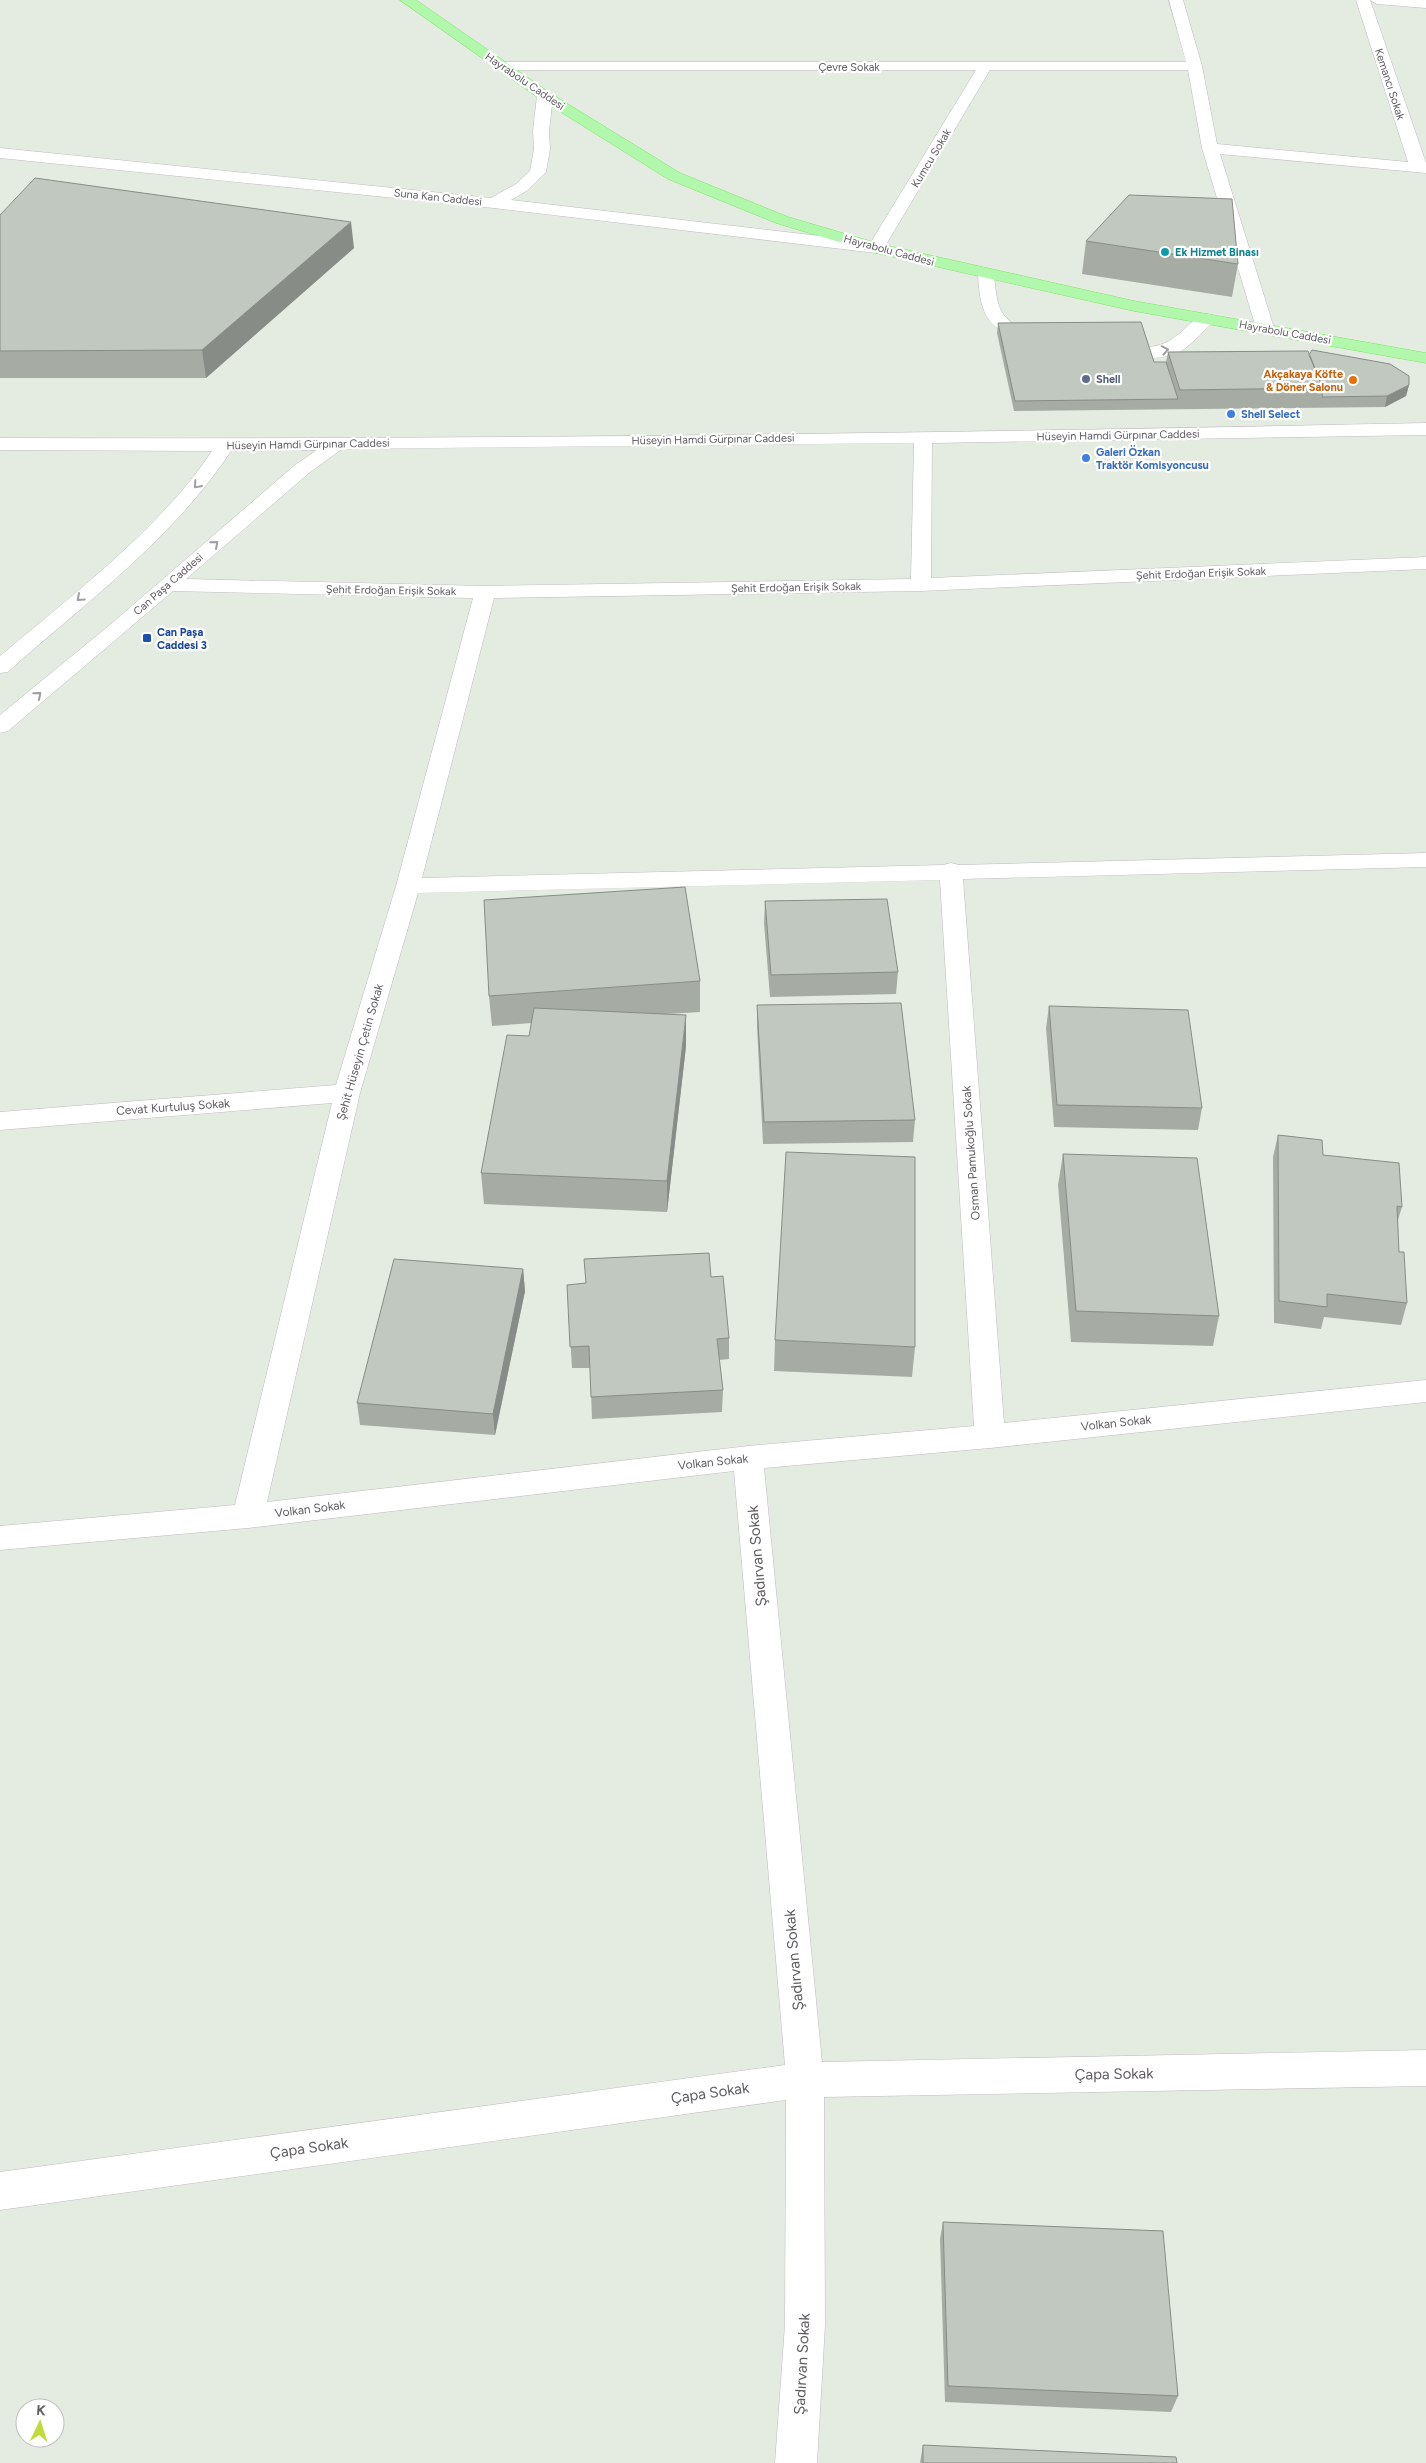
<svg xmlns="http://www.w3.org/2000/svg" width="1426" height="2463" font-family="Figtree,sans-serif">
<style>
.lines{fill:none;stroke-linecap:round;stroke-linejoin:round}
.minor-casing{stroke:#bebac0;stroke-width:1}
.major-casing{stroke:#7de563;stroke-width:1}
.minor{fill:#fff;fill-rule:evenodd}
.major{fill:#b2f8ac;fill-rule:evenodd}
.wall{fill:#a6aca4}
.shaded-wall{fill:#878c86}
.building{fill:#c1c8bf;stroke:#878c86}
.oneway{stroke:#9f9da1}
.culture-dot{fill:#0f9aa8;stroke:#fff;stroke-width:2}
.service-dot{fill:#5c6f8a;stroke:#fff;stroke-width:2}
.food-dot{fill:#e8710a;stroke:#fff;stroke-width:2}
.shop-dot{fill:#3f7fe0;stroke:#fff;stroke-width:2}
.transit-dot{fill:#1a4fb4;stroke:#fff;stroke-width:2}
.labels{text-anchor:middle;stroke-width:4.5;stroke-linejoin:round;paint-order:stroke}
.far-street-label{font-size:11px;fill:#5f5b62;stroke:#fff}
.far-culture-label{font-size:11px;font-weight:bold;fill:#0d838f;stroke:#fff;text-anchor:start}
.far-food-label{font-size:11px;font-weight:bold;fill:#c56008;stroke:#fff;text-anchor:end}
.far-service-label{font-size:11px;font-weight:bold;fill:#4e5e75;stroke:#fff;text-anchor:start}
.far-shop-label{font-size:11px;font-weight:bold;fill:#366cbe;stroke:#fff;text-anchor:start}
.far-transit-label{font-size:11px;font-weight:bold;fill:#164399;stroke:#fff;text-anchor:start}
.street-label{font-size:12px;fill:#5f5b62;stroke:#fff}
.near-street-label{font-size:15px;fill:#5f5b62;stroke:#fff}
</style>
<rect width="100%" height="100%" fill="#e4ece2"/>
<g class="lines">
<g class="minor-casing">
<path id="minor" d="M 1169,0 L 1183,0 L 1202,66 L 1217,144 L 1408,162 L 1356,0 L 1370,0 L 1426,163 L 1426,173 L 1220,154 L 1274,328 L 1271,332 L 1259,332 L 1256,328 L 1202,148 L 1188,70 L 990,70 L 884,248 L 882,252 L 876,253 L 494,208 L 0,158 L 0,148 L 491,198 L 516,184 L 530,171 L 534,149 L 533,131 L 537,96 L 545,91 L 553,96 L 549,131 L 550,149 L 546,172 L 528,190 L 511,200 L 871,242 L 976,70 L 503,70 L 496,66 L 503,62 L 1186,62 Z
M 1370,0 L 1426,0 L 1426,8 L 1377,4 Z
M 986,270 L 992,271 L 994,275 C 997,303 997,318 1025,330 C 1032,333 1039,333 1043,339 L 1040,343 C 1032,345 1026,342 1018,339 C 984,327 980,308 978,275 L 980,271 Z
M 1206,314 L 1212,315 L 1215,319 L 1212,323 C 1202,332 1189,348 1177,353 C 1157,361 1128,359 1108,354 L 1105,350 L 1108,346 C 1119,343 1131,347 1143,347 C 1170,348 1181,331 1200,315 Z
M 1426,423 L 1426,435 L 932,443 L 931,578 L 1426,557 L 1426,569 L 921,591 L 494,598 L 422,878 L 943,865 L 951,863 L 959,865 L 1426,853 L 1426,867 L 963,879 L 1004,1423 L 1426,1380 L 1426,1402 L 990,1448 L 764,1468 L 822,2062 L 1426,2050 L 1426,2086 L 824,2097 L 825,2325 L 817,2463 L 775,2463 L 785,2325 L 786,2100 L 0,2210 L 0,2172 L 785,2065 L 734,1471 L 248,1528 L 0,1550 L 0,1526 L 235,1505 L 332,1103 L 0,1130 L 0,1112 L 336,1085 L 396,886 L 473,598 L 173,591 L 8,731 L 0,733 L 0,715 L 111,624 L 295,465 L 317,450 L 231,451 C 177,533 95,596 21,660 L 8,672 L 0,673 L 0,656 C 70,597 162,527 212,451 L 0,450 L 0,438 C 475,440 951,433 1426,423 ZM 914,443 L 911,579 L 485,586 L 186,579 L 309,473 L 342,449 ZM 940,880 L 974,1426 L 748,1446 L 267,1502 L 360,1093 L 418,893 Z"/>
</g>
<g class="major-casing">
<path id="major" d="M 400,0 L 416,0 L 550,93 L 680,173 L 788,217 L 880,244 L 1134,301 L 1426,353 L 1426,363 L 1134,311 L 876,253 L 776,223 L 668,179 L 540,99 Z"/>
</g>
<use href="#minor" class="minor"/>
<use href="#major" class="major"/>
</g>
<path class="wall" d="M 0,215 L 354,248 L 206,378 L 0,378 Z
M 1086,241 L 1238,264 L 1232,297 L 1082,274 Z
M 998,323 L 1154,362 L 1166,362 L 1168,352 L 1309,355 L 1409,385 L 1406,396 L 1385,407 L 1014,411 L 997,333 Z
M 765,901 L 898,972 L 896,994 L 770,997 L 764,923 Z
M 700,981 L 700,1012 L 667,1014 L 686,1046 L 667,1212 L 484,1204 L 481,1173 L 529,1036 L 532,1023 L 492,1026 L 489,996 Z
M 757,1005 L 915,1120 L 913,1142 L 763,1144 L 757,1027 Z
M 1049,1006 L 1202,1108 L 1198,1130 L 1054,1127 L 1046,1028 Z
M 1278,1135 L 1323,1155 L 1402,1207 L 1397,1223 L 1399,1252 L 1407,1303 L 1401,1325 L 1324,1317 L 1321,1329 L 1274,1323 L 1273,1157 Z
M 1063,1154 L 1219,1316 L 1213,1346 L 1071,1342 L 1058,1185 Z
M 584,1259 L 711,1277 L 729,1338 L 729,1359 L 719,1360 L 723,1390 L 722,1412 L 592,1419 L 590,1368 L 572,1368 L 567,1285 L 586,1283 Z
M 523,1269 L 525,1291 L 495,1435 L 360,1425 L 357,1403 Z
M 775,1340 L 915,1347 L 912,1377 L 774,1371 Z
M 943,2222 L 1178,2396 L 1171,2412 L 945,2402 L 940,2239 Z
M 923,2445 L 1177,2463 L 920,2463 Z"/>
<path class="shaded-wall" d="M 351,222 L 354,248 L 206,378 L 202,350 Z
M 1409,385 L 1406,396 L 1385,407 L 1387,396 Z
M 686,1015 L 686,1046 L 667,1212 L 667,1181 Z
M 523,1269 L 525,1291 L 495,1435 L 493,1414 Z"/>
<path class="building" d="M 35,178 L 351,222 L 202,350 L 0,351 L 0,215 Z
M 1129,195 L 1232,199 L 1238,264 L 1086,241 Z
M 1141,322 L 1154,362 L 1166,362 L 1178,399 L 1015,401 L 998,323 Z
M 1312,350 L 1390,364 L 1409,376 L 1409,385 L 1387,396 L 1322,397 L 1323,388 L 1309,355 Z
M 1308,351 L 1323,388 L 1180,390 L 1168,352 Z
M 685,887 L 700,981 L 489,996 L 484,900 Z
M 887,899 L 898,972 L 771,975 L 765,901 Z
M 901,1003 L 915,1120 L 764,1122 L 757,1005 Z
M 1049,1006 L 1188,1010 L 1202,1108 L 1057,1105 Z
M 534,1008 L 686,1015 L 667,1181 L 481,1173 L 507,1035 L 529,1036 Z
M 1278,1135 L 1322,1140 L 1323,1155 L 1399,1163 L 1402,1207 L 1397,1206 L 1399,1252 L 1404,1252 L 1407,1303 L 1327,1294 L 1327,1307 L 1279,1301 Z
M 786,1152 L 915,1157 L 915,1347 L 775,1340 Z
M 1063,1154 L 1197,1158 L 1219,1316 L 1076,1311 Z
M 709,1253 L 711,1277 L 723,1276 L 729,1338 L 717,1339 L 723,1390 L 591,1397 L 589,1346 L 570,1347 L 567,1285 L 586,1283 L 584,1259 Z
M 394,1259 L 523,1269 L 493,1414 L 357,1403 Z
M 943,2222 L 1163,2231 L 1178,2396 L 948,2386 Z
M 923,2445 L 1176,2457 L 1177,2463 L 923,2463 Z"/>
<defs><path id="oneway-chevron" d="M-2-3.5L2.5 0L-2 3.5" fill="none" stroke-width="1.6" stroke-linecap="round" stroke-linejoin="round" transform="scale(1.25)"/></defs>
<g class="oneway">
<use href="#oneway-chevron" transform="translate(1165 350) rotate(-11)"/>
<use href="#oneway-chevron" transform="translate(197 485) rotate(131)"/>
<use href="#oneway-chevron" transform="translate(215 544) rotate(-41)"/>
<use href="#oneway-chevron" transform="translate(80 598) rotate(138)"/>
<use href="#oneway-chevron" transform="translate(38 695) rotate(-40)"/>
</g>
<circle class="culture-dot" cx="1165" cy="252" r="5"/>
<circle class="service-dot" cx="1086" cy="379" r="5"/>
<circle class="food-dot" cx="1353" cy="380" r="5"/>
<g class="shop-dot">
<circle cx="1231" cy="414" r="5"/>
<circle cx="1086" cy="458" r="5"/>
</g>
<rect class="transit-dot" x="142" y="633" width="10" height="10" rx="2.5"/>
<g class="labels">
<g class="far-street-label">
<text x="849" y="71">Çevre Sokak</text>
<text transform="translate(525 81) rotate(34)" y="4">Hayrabolu Caddesi</text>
<text transform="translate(1390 84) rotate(72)" y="4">Kemancı Sokak</text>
<text transform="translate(931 158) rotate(-59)" y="4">Kumcu Sokak</text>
<text transform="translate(438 197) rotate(6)" y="4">Suna Kan Caddesi</text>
<text transform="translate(889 250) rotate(15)" y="4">Hayrabolu Caddesi</text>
<text transform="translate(1285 332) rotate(10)" y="4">Hayrabolu Caddesi</text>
<text transform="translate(1118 435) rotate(-1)" y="4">Hüseyin Hamdi Gürpınar Caddesi</text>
<text transform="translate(713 439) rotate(-1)" y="4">Hüseyin Hamdi Gürpınar Caddesi</text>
<text transform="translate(308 444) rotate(-1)" y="4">Hüseyin Hamdi Gürpınar Caddesi</text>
<text transform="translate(1201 573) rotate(-2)" y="4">Şehit Erdoğan Erişik Sokak</text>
<text transform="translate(168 584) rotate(-41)" y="4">Can Paşa Caddesi</text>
<text transform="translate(796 587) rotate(-1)" y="4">Şehit Erdoğan Erişik Sokak</text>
<text transform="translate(391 590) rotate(1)" y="4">Şehit Erdoğan Erişik Sokak</text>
</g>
<g class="far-culture-label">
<text x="1175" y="256">Ek Hizmet Binası</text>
</g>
<g class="far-food-label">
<text x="1343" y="378">Akçakaya Köfte<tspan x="1343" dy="13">&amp; Döner Salonu</tspan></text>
</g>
<g class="far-service-label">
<text x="1096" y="383">Shell</text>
</g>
<g class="far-shop-label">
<text x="1241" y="418">Shell Select</text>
<text x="1096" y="456">Galeri Özkan<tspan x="1096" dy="13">Traktör Komisyoncusu</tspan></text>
</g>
<g class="far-transit-label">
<text x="157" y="636">Can Paşa<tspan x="157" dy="13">Caddesi 3</tspan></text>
</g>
<g class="street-label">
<text transform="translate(360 1052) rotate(-74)" y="4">Şehit Hüseyin Çetin Sokak</text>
<text transform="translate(173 1107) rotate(-4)" y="4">Cevat Kurtuluş Sokak</text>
<text transform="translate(971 1153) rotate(-94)" y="4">Osman Pamukoğlu Sokak</text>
<text transform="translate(1116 1423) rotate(-6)" y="4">Volkan Sokak</text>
<text transform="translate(713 1462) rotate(-6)" y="4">Volkan Sokak</text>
<text transform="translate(310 1509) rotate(-7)" y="4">Volkan Sokak</text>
</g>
<g class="near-street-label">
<text transform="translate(757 1556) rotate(-95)" y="5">Şadırvan Sokak</text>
<text transform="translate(794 1960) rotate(-95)" y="5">Şadırvan Sokak</text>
<text transform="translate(1114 2074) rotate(-1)" y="5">Çapa Sokak</text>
<text transform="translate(710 2093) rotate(-8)" y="5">Çapa Sokak</text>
<text transform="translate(309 2148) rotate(-8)" y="5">Çapa Sokak</text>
<text transform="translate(802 2364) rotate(-87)" y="5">Şadırvan Sokak</text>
</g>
</g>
<g transform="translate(40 2423) rotate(4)"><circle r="24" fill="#ffffff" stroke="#bfbdc0"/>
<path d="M0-4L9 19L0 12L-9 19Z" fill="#c1da3a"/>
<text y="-8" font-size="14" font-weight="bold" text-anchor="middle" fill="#5f5b62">K</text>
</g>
</svg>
